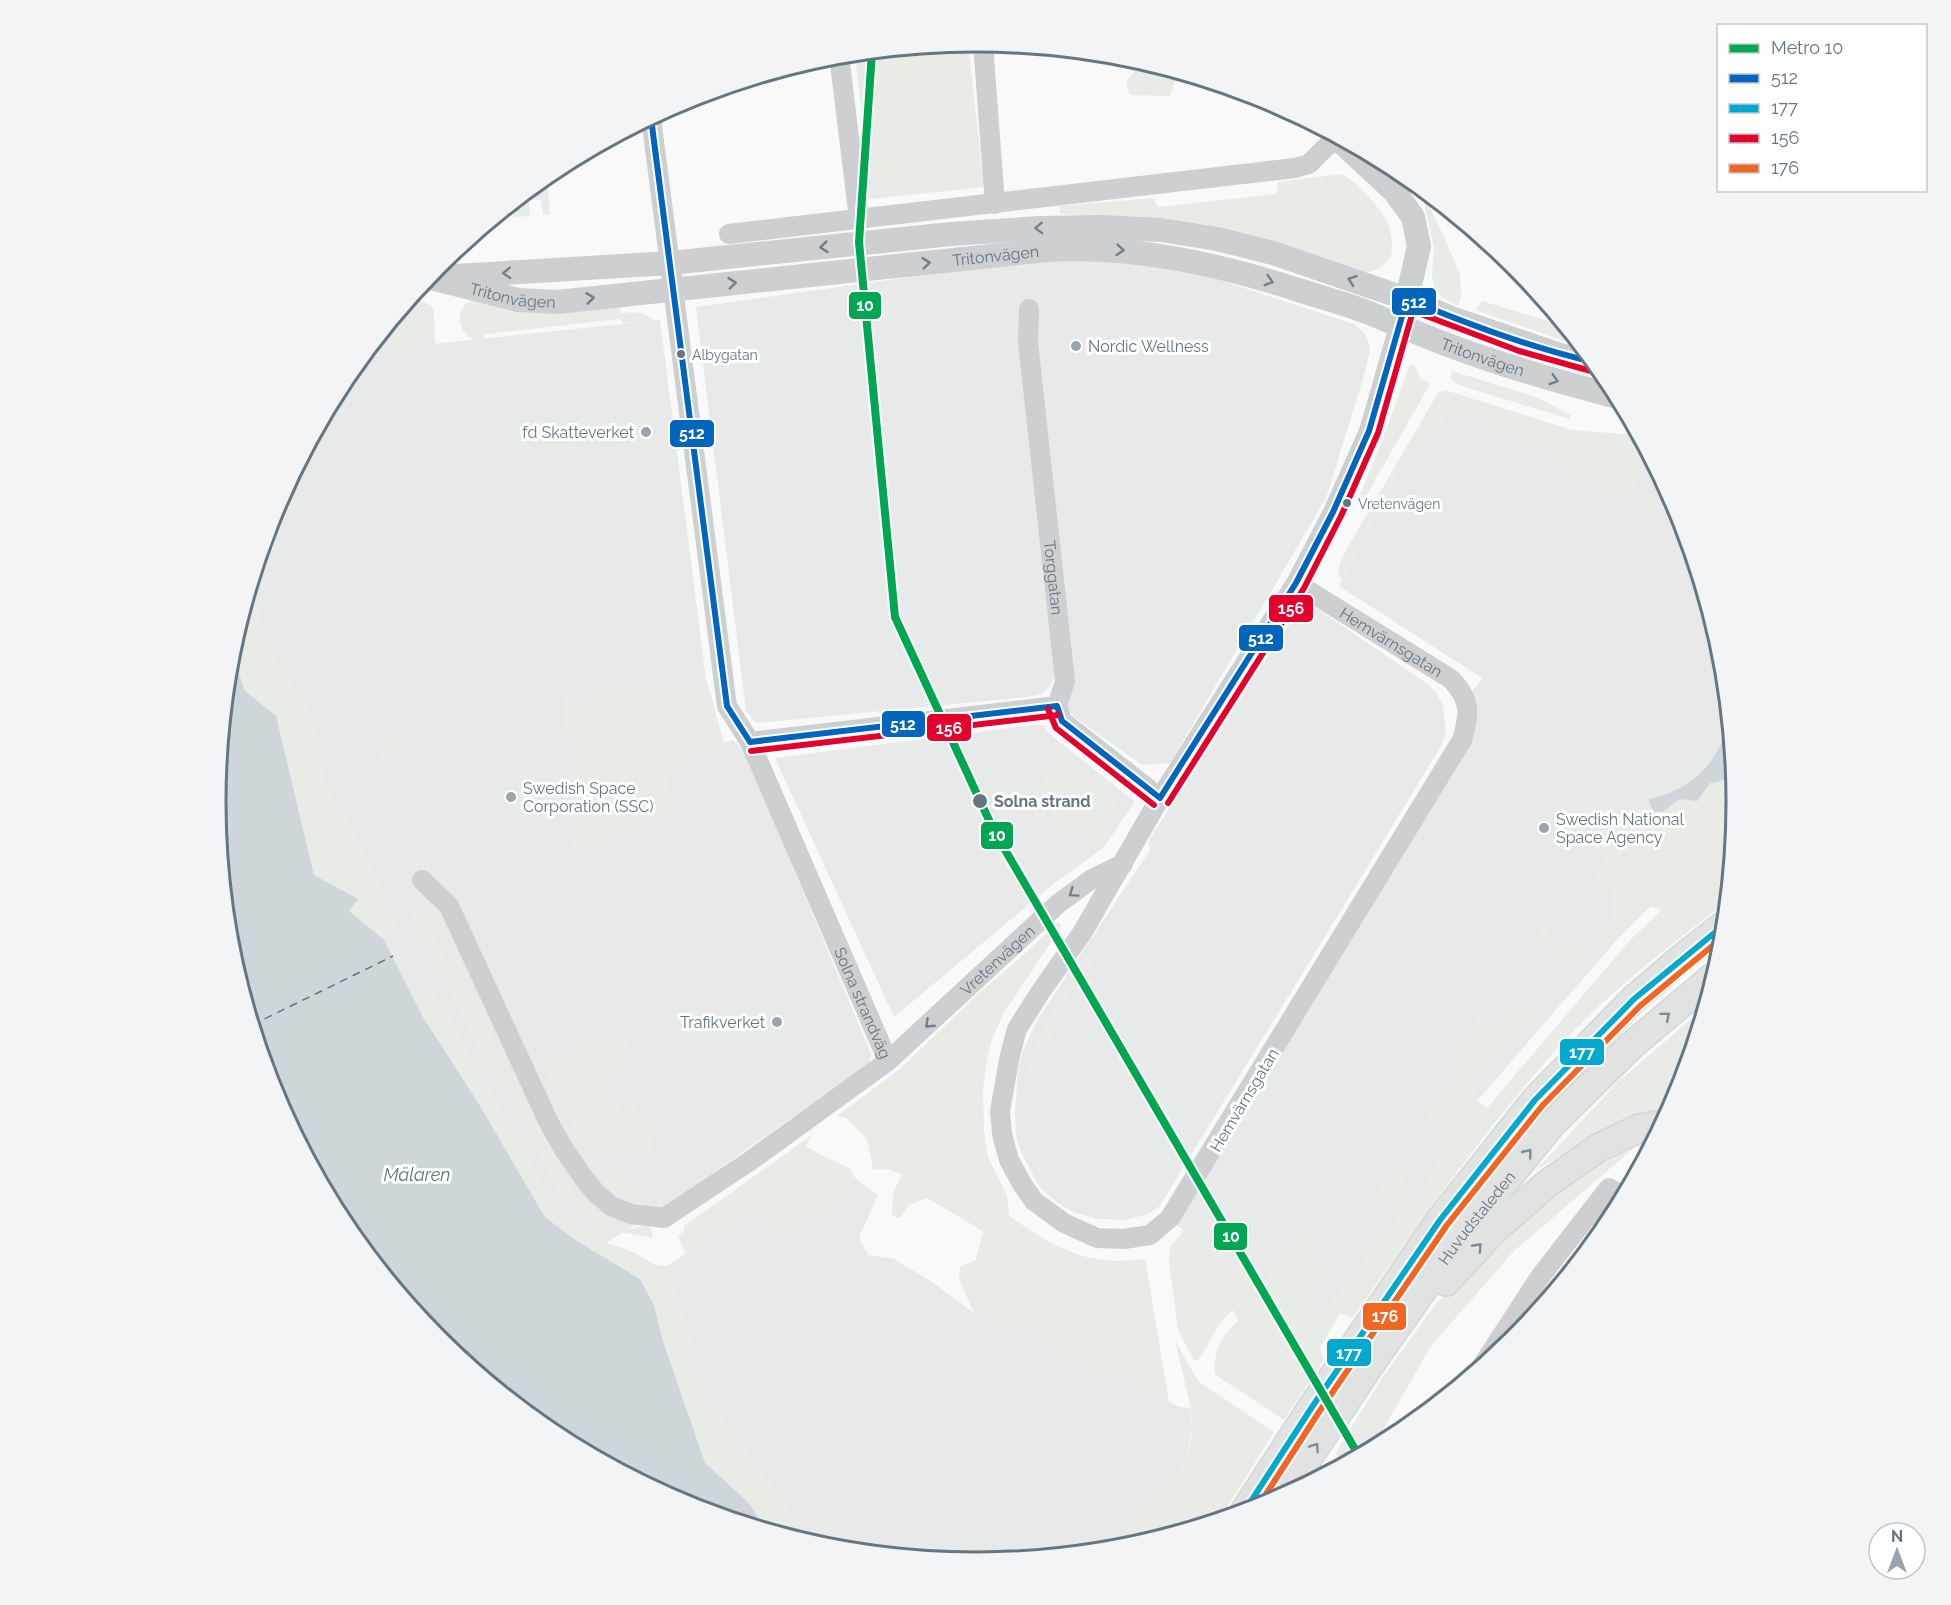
<svg xmlns="http://www.w3.org/2000/svg" width="1951" height="1605" font-family="Raleway,sans-serif">
<style>
.built{fill:#e8e9e9}
.green{fill:#e8ebe6}
.water{fill:#ced6d9}
.lines{fill:none;stroke-linecap:round;stroke-linejoin:round}
.ferry{stroke:#60757c;stroke-width:1.5;stroke-dasharray:8 6;stroke-linecap:butt}
.secondary-casing{stroke:#d5d6d7;stroke-width:30}
.minor{stroke:#cecfd0;stroke-width:20}
.tertiary{stroke:#cecfd0;stroke-width:24}
.secondary{stroke:#e1e2e2;stroke-width:27}
.bus-1-casing{stroke:#fff;stroke-width:10}
.bus-2-casing{stroke:#fff;stroke-width:10}
.bus-3-casing{stroke:#fff;stroke-width:10}
.bus-4-casing{stroke:#fff;stroke-width:10}
.bus-1{stroke:#0065bd;stroke-width:6}
.bus-2{stroke:#00a9ce;stroke-width:6}
.bus-3{stroke:#e4002b;stroke-width:6}
.bus-4{stroke:#f26522;stroke-width:6}
.metro-1-casing{stroke:#fff;stroke-width:12}
.metro-1{stroke:#00a651;stroke-width:8}
.oneway{stroke:#707f8b}
.oneway2{stroke:#7e8c96}
.poi-dot{fill:#99a4ac;stroke:#fff;stroke-width:2}
.bus-dot{fill:#657683;stroke:#fff;stroke-width:2}
.labels{text-anchor:middle;stroke-width:6;stroke-linejoin:round;paint-order:stroke}
.bus-label{font-size:14px;fill:#657683;stroke:#fff;text-anchor:start}
.street-label{font-size:16px;fill:#657683;stroke:#fff}
.poi-label{font-size:16px;fill:#657683;stroke:#fff;text-anchor:start}
.stop-label{font-size:16px;font-weight:bold;fill:#657683;stroke:#fff;text-anchor:start}
.water-label{font-size:18px;font-style:italic;fill:#60757c;stroke:#fff}
.rim{fill:none;stroke:#657683;stroke-width:3}
.line-badge{stroke:#fff;stroke-width:2}
.badge-label{font-size:16px;text-anchor:middle;font-weight:bold;fill:#fff}
</style>
<rect width="100%" height="100%" fill="#f9f9f9"/>
<path class="built" d="M 1075,257 L 1190,270 L 1356,325 L 1364,333 L 1369,343 L 1370,351 L 1363,379 L 1326,498 L 1170,763 L 1142,765 L 1065,710 L 1061,677 L 1054,678 L 1050,686 L 1042,694 L 1028,697 L 756,723 L 746,711 L 696,307 L 1017,262 Z
M 660,320 L 706,679 L 724,743 L 733,740 L 745,752 L 871,1054 L 869,1063 L 674,1201 L 594,1250 L 577,1241 L 423,1017 L 384,940 L 349,911 L 232,645 L 273,511 L 343,380 L 367,351 Z
M 1454,407 L 1623,501 L 1639,475 L 1646,470 L 1655,468 L 1678,512 L 1721,654 L 1736,803 L 1669,888 L 1615,942 L 1477,1101 L 1467,1089 L 1472,1081 L 1490,1066 L 1497,1054 L 1511,1045 L 1511,1037 L 1522,1029 L 1501,1009 L 1483,1012 L 1457,1050 L 1457,1066 L 1452,1074 L 1444,1089 L 1433,1095 L 1427,1110 L 1433,1129 L 1430,1150 L 1439,1167 L 1413,1200 L 1399,1188 L 1406,1172 L 1396,1166 L 1382,1177 L 1405,1210 L 1350,1278 L 1328,1309 L 1303,1301 L 1309,1279 L 1328,1268 L 1329,1256 L 1304,1260 L 1303,1244 L 1339,1220 L 1286,1246 L 1265,1282 L 1191,1238 L 1175,1223 L 1190,1204 L 1461,761 L 1472,738 L 1477,711 L 1472,692 L 1482,678 L 1339,586 L 1368,527 L 1397,474 L 1410,459 L 1421,451 L 1447,411 Z
M 1308,605 L 1319,610 L 1429,685 L 1437,694 L 1443,706 L 1446,734 L 1441,746 L 1318,948 L 1159,1207 L 1148,1214 L 1126,1220 L 1098,1219 L 1076,1213 L 1059,1204 L 1040,1188 L 1021,1152 L 1016,1136 L 1015,1113 L 1018,1071 L 1022,1053 L 1039,1017 L 1150,850 L 1149,840 L 1254,676 L 1289,625 Z
M 1032,725 L 1044,725 L 1047,732 L 1135,802 L 1103,848 L 1052,885 L 894,1017 L 775,758 Z
M 854,1177 L 878,1195 L 859,1237 L 868,1255 L 894,1259 L 935,1284 L 986,1322 L 1178,1406 L 1191,1409 L 1192,1431 L 1186,1459 L 1178,1474 L 1158,1498 L 1137,1503 L 1135,1537 L 1124,1548 L 975,1563 L 827,1548 L 815,1545 L 750,1458 L 695,1379 L 695,1353 L 667,1266 L 746,1215 L 835,1213 Z"/>
<path class="green" d="M 968,43 L 984,187 L 862,200 L 861,182 L 869,181 L 855,54 Z
M 1145,63 L 1173,71 L 1176,78 L 1170,96 L 1130,95 L 1126,82 L 1138,67 Z
M 1398,170 L 1423,193 L 1445,239 L 1460,274 L 1461,297 L 1458,306 L 1443,298 L 1435,290 L 1432,277 L 1434,247 L 1424,203 Z
M 1340,174 C 1351,178 1357,185 1366,194 C 1383,212 1396,229 1391,256 C 1383,267 1375,272 1362,273 L 1101,216 L 1060,214 L 1059,206 L 1154,198 L 1158,207 L 1277,194 L 1278,182 Z
M 547,175 L 550,214 L 543,215 L 541,200 L 529,200 L 530,216 L 514,217 L 513,203 Z
M 412,296 L 432,306 L 434,312 L 435,344 L 367,351 Z
M 474,300 L 620,307 L 621,313 C 637,312 648,312 657,325 L 647,326 L 646,322 L 623,323 L 620,319 L 486,334 L 482,340 C 466,342 455,323 462,309 C 464,304 469,302 474,300 Z
M 1482,301 L 1564,326 L 1576,341 L 1564,341 L 1475,310 Z
M 1410,364 L 1416,367 L 1420,379 L 1429,382 L 1429,386 L 1361,505 L 1357,502 L 1382,441 Z
M 1452,371 L 1536,397 L 1571,415 L 1569,419 L 1459,385 L 1453,381 L 1451,377 Z
M 1445,390 L 1569,429 C 1592,433 1615,432 1638,436 L 1655,468 C 1637,472 1632,487 1623,501 L 1454,407 L 1446,411 L 1421,451 L 1410,459 L 1397,474 L 1368,527 L 1342,580 C 1336,573 1339,566 1342,557 L 1438,393 Z
M 252,579 L 269,650 L 307,702 L 319,741 L 327,789 L 347,818 L 383,890 L 401,932 L 384,940 L 349,911 L 357,899 L 314,875 L 276,716 L 245,691 L 237,668 L 232,645 Z
M 706,679 L 724,743 L 667,773 L 673,805 L 570,857 L 563,697 Z
M 394,736 L 397,759 L 379,761 L 376,738 Z
M 1061,754 L 1119,799 L 1108,840 L 1092,844 L 1067,838 L 1046,803 L 1043,777 Z
M 1731,754 L 1736,803 L 1726,903 C 1671,944 1613,989 1566,1039 C 1486,1126 1421,1222 1352,1318 L 1340,1313 L 1320,1348 L 1324,1360 L 1284,1420 L 1214,1374 C 1214,1352 1221,1335 1238,1321 L 1233,1310 C 1213,1326 1212,1342 1198,1361 L 1193,1359 L 1178,1329 L 1169,1262 L 1170,1248 L 1183,1231 L 1191,1238 L 1264,1282 L 1286,1246 L 1303,1226 L 1340,1209 L 1339,1220 L 1303,1244 L 1305,1259 L 1329,1256 L 1328,1268 L 1309,1279 L 1303,1301 L 1328,1309 L 1350,1278 L 1404,1210 L 1376,1194 L 1382,1177 L 1396,1165 L 1406,1172 L 1399,1188 L 1413,1199 L 1439,1167 L 1430,1150 L 1433,1129 L 1427,1110 L 1433,1095 L 1444,1089 L 1452,1074 L 1457,1066 L 1457,1050 L 1483,1012 L 1501,1009 L 1514,998 L 1525,1004 L 1534,1014 L 1522,1029 L 1511,1037 L 1511,1045 C 1498,1054 1499,1056 1489,1067 C 1482,1075 1473,1079 1468,1088 L 1477,1090 L 1477,1101 L 1487,1108 L 1631,939 L 1662,910 L 1647,905 L 1601,953 C 1591,935 1605,931 1610,917 C 1613,907 1611,897 1610,887 L 1607,888 L 1594,876 L 1636,807 L 1653,815 L 1669,810 L 1680,800 L 1701,802 C 1706,785 1708,785 1725,780 L 1728,756 Z
M 415,905 C 437,911 442,904 453,928 L 436,936 L 446,959 L 459,954 L 497,1043 L 507,1050 L 512,1062 L 491,1072 L 410,920 Z
M 1547,918 L 1549,938 L 1562,949 L 1569,939 L 1593,935 L 1593,944 L 1576,957 L 1560,961 L 1542,949 L 1537,925 Z
M 1057,923 L 1061,924 L 1061,927 L 1002,1016 L 992,1040 L 987,1060 L 983,1089 L 984,1132 L 988,1157 L 1007,1195 L 1009,1216 C 1058,1249 1084,1266 1145,1259 L 1169,1402 L 986,1322 L 974,1313 L 959,1279 L 960,1266 L 976,1260 L 983,1231 L 927,1198 L 909,1205 L 900,1218 L 892,1216 L 893,1193 L 902,1175 L 888,1169 L 873,1170 L 867,1139 L 846,1118 L 837,1116 L 901,1068 L 981,991 L 1019,959 Z
M 1087,958 L 1096,965 L 1078,993 L 1067,985 Z
M 432,985 L 556,1205 L 571,1220 L 605,1242 L 633,1252 L 655,1265 L 667,1266 L 695,1353 L 695,1379 L 750,1458 L 815,1545 L 766,1530 L 749,1503 L 705,1463 L 663,1341 L 654,1305 L 640,1279 L 577,1241 L 545,1217 L 479,1104 L 423,1017 L 412,994 Z
M 1065,990 L 1072,993 L 1066,1004 L 1065,1016 L 1030,1074 L 1026,1072 C 1032,1040 1048,1016 1065,990 Z
M 1704,1008 L 1678,1094 L 1669,1111 L 1626,1120 L 1581,1143 L 1535,1171 L 1618,1082 Z
M 620,1029 L 634,1052 L 599,1079 L 623,1112 L 634,1103 L 651,1128 L 653,1156 C 639,1163 629,1160 613,1160 C 606,1160 600,1163 593,1162 L 562,1110 L 541,1065 L 577,1051 L 575,1048 L 594,1041 L 606,1043 L 603,1034 Z
M 516,1074 L 560,1157 L 559,1166 L 580,1197 L 595,1214 L 622,1227 L 632,1229 L 644,1225 L 651,1228 L 653,1238 L 607,1230 L 593,1222 L 559,1196 L 498,1080 Z
M 812,1135 L 806,1146 L 823,1156 L 850,1168 L 854,1177 L 835,1213 L 778,1234 L 746,1215 L 686,1255 L 678,1236 L 684,1231 L 684,1226 Z
M 1656,1135 L 1650,1147 L 1635,1147 L 1514,1251 L 1431,1346 L 1372,1449 L 1348,1462 L 1335,1454 L 1382,1378 L 1435,1305 L 1527,1212 L 1607,1152 Z
M 610,1172 C 631,1173 647,1174 641,1199 L 638,1202 C 623,1201 611,1194 602,1182 L 603,1178 Z
M 1175,1340 L 1198,1381 L 1274,1432 L 1219,1520 L 1124,1548 L 1135,1537 L 1137,1503 L 1152,1493 L 1159,1497 C 1184,1468 1196,1450 1191,1409 Z"/>
<path class="water" d="M 232,645 L 237,668 L 245,691 L 276,716 L 314,875 L 358,899 L 349,911 L 384,940 L 423,1017 L 479,1104 L 545,1217 L 577,1241 L 640,1279 L 654,1305 L 663,1341 L 705,1463 L 749,1503 L 766,1530 L 684,1505 L 553,1435 L 438,1340 L 343,1225 L 273,1093 L 230,951 L 215,802 L 230,654 Z
M 1728,726 L 1731,752 L 1726,756 L 1726,761 L 1731,770 C 1729,780 1719,782 1710,783 L 1697,801 L 1679,799 L 1664,811 L 1655,812 L 1650,805 L 1649,799 C 1680,793 1705,776 1719,748 C 1723,740 1723,732 1728,726 Z"/>
<g class="lines">
<path class="ferry" d="M 252,1025 L 393,956"/>
<g class="secondary-casing">
<g id="secondary">
<path d="M 1446,1282 L 1493,1231 L 1548,1183 L 1598,1148 L 1639,1128 L 1662,1124"/>
<path id="s6" d="M 1283,1496 L 1368,1368 L 1460,1237 L 1551,1125 L 1632,1045 L 1713,977"/>
<path d="M 1244,1512 L 1312,1407 L 1440,1220 L 1535,1100 L 1634,999 L 1683,957 L 1724,925"/>
</g>
</g>
<g class="minor">
<path d="M 983,43 L 995,204"/>
<path d="M 839,55 L 859,219"/>
<path id="s1" d="M 651,118 L 727,706 L 750,742 L 888,1061"/>
<path d="M 729,234 L 1295,168 L 1309,164 L 1336,137"/>
<path id="s2" d="M 1029,309 L 1028,342 L 1065,681 L 1057,706 L 1062,721 L 1160,798"/>
<path id="s3" d="M 1296,583 L 1451,679 C 1471,700 1470,713 1462,740 L 1170,1218 L 1150,1235 L 1124,1239 L 1097,1238 L 1064,1223 L 1034,1201 L 1022,1184 L 1009,1160 L 1002,1134 L 1000,1111 L 1010,1055 L 1017,1029 L 1041,991 L 1082,933 L 1160,798 L 1296,583 L 1316,545 L 1333,512 L 1369,431 L 1407,299"/>
<path d="M 750,742 L 1057,706"/>
<path id="s4" d="M 422,880 L 449,906 L 549,1123 L 565,1151 L 585,1180 L 595,1192 L 611,1206 L 631,1214 L 664,1218 L 750,1161 L 888,1061 L 1059,903 L 1092,879 L 1123,864"/>
<path d="M 1482,1366 L 1540,1277 L 1609,1188 L 1623,1197"/>
</g>
<g class="tertiary">
<path d="M 1336,137 L 1394,191 L 1413,217 L 1419,246 L 1407,299"/>
<path d="M 455,276 L 670,263 L 951,234 L 1039,228 L 1101,227 L 1161,230 L 1217,239 L 1273,253 L 1407,299 L 1451,318 L 1560,355 L 1593,362"/>
<path id="s5" d="M 427,277 L 518,300 L 557,302 L 1047,250 C 1135,245 1218,264 1302,291 C 1323,298 1346,304 1367,312 C 1396,324 1426,337 1456,348 C 1508,367 1563,383 1617,397"/>
</g>
<use href="#secondary" class="secondary"/>
<g class="bus-1-casing">
<path id="bus-1" d="M 651,118 L 727,706 L 750,742
M 1057,706 L 1062,721 L 1160,798
M 750,742 L 1057,706
M 1160,798 L 1296,583 L 1333,512 L 1369,431 L 1407,299 C 1468,324 1529,347 1593,362"/>
</g>
<g class="bus-2-casing">
<path id="bus-2" d="M 1244,1512 L 1312,1407 L 1440,1220 L 1535,1100 L 1634,999 L 1724,925"/>
</g>
<g class="bus-3-casing">
<path id="bus-3" d="M 1048,709 L 1056,728 L 1154,805
M 751,751 L 1058,715
M 1168,803 L 1304,588 L 1341,516 L 1378,433 L 1413,311 L 1519,351 L 1591,371"/>
</g>
<g class="bus-4-casing">
<path id="bus-4" d="M 1257,1508 L 1319,1412 L 1447,1225 L 1542,1106 L 1640,1006 L 1723,937"/>
</g>
<use href="#bus-1" class="bus-1"/>
<use href="#bus-2" class="bus-2"/>
<use href="#bus-3" class="bus-3"/>
<use href="#bus-4" class="bus-4"/>
<g class="metro-1-casing">
<path id="metro-1" d="M 872,52 L 859,242 L 895,617 L 994,831 L 1359,1456"/>
</g>
<use href="#metro-1" class="metro-1"/>
</g>
<defs><path id="oneway-chevron" d="M-2-3.5L2.5 0L-2 3.5" fill="none" stroke-width="1.6" stroke-linecap="round" stroke-linejoin="round" transform="scale(1.5)"/></defs>
<g class="oneway">
<use href="#oneway-chevron" transform="translate(1039 228) rotate(178)"/>
<use href="#oneway-chevron" transform="translate(824 247) rotate(174)"/>
<use href="#oneway-chevron" transform="translate(1120 250) rotate(5)"/>
<use href="#oneway-chevron" transform="translate(926 263) rotate(-6)"/>
<use href="#oneway-chevron" transform="translate(507 273) rotate(177)"/>
<use href="#oneway-chevron" transform="translate(1352 280) rotate(-161)"/>
<use href="#oneway-chevron" transform="translate(1269 281) rotate(17)"/>
<use href="#oneway-chevron" transform="translate(732 283) rotate(-6)"/>
<use href="#oneway-chevron" transform="translate(590 298) rotate(-7)"/>
<use href="#oneway-chevron" transform="translate(1554 380) rotate(17)"/>
<use href="#oneway-chevron" transform="translate(1073 893) rotate(145)"/>
<use href="#oneway-chevron" transform="translate(929 1024) rotate(137)"/>
</g>
<g class="oneway2">
<use href="#oneway-chevron" transform="translate(1666 1016) rotate(-40)"/>
<use href="#oneway-chevron" transform="translate(1528 1153) rotate(-51)"/>
<use href="#oneway-chevron" transform="translate(1478 1247) rotate(-48)"/>
<use href="#oneway-chevron" transform="translate(1315 1447) rotate(-56)"/>
</g>
<g class="poi-dot">
<circle cx="1076" cy="346" r="6"/>
<circle cx="646" cy="432" r="6"/>
<circle cx="511" cy="797" r="6"/>
<circle cx="1544" cy="828" r="6"/>
<circle cx="777" cy="1022" r="6"/>
</g>
<g class="bus-dot">
<circle cx="681" cy="354" r="5"/>
<circle cx="1347" cy="503" r="5"/>
<circle cx="980" cy="801" r="8"/>
</g>
<g class="labels">
<g class="bus-label">
<text x="692" y="360">Albygatan</text>
<text x="1358" y="509">Vretenvägen</text>
</g>
<g class="street-label">
<text dy="6" stroke="none"><textPath href="#s5" startOffset="574">Tritonvägen</textPath></text>
<text dy="6" stroke="none"><textPath href="#s5" startOffset="88">Tritonvägen</textPath></text>
<text dy="6" stroke="none"><textPath href="#s5" startOffset="1078">Tritonvägen</textPath></text>
<text dy="6" stroke="none"><textPath href="#s2" startOffset="270">Torggatan</textPath></text>
<text dy="6" stroke="none"><textPath href="#s3" startOffset="112">Hemvärnsgatan</textPath></text>
<text dy="6" stroke="none"><textPath href="#s4" startOffset="858">Vretenvägen</textPath></text>
<text dy="6" stroke="none"><textPath href="#s1" startOffset="920">Solna strandväg</textPath></text>
<text transform="translate(1244 1100) rotate(-59)" y="6">Hemvärnsgatan</text>
<text dy="6" stroke="none"><textPath href="#s6" startOffset="339">Huvudstaleden</textPath></text>
</g>
<g class="poi-label">
<text x="1088" y="352">Nordic Wellness</text>
<text x="634" y="438" text-anchor="end">fd Skatteverket</text>
<text x="523" y="794">Swedish Space<tspan x="523" dy="18">Corporation (SSC)</tspan></text>
<text x="1556" y="825">Swedish National<tspan x="1556" dy="18">Space Agency</tspan></text>
<text x="765" y="1028" text-anchor="end">Trafikverket</text>
</g>
<g class="stop-label">
<text x="994" y="807">Solna strand</text>
</g>
<g class="water-label">
<text x="417" y="1181">Mälaren</text>
</g>
</g>
<path d="M0 0H1951V1605H0ZM226 802a750 750 0 1 1 1500 0a750 750 0 1 1-1500 0Z" fill="#f3f4f5" fill-rule="evenodd"/>
<path class="rim" d="M226 802a750 750 0 1 1 1500 0a750 750 0 1 1-1500 0Z"/>
<g class="line-badge">
<rect x="1391" y="287" width="46" height="29" rx="6" fill="#0065bd"/>
<rect x="848" y="291" width="34" height="29" rx="6" fill="#00a651"/>
<rect x="669" y="419" width="46" height="29" rx="6" fill="#0065bd"/>
<rect x="1268" y="594" width="46" height="29" rx="6" fill="#e4002b"/>
<rect x="1238" y="624" width="46" height="28" rx="6" fill="#0065bd"/>
<rect x="881" y="710" width="45" height="28" rx="6" fill="#0065bd"/>
<rect x="926" y="713" width="46" height="29" rx="6" fill="#e4002b"/>
<rect x="980" y="821" width="34" height="29" rx="6" fill="#00a651"/>
<rect x="1559" y="1038" width="46" height="28" rx="6" fill="#00a9ce"/>
<rect x="1213" y="1222" width="35" height="29" rx="6" fill="#00a651"/>
<rect x="1362" y="1302" width="45" height="29" rx="6" fill="#f26522"/>
<rect x="1326" y="1338" width="46" height="29" rx="6" fill="#00a9ce"/>
</g>
<g class="badge-label">
<text x="1414" y="308">512</text>
<text x="865" y="311">10</text>
<text x="692" y="439">512</text>
<text x="1291" y="614">156</text>
<text x="1261" y="644">512</text>
<text x="903" y="730">512</text>
<text x="949" y="734">156</text>
<text x="997" y="841">10</text>
<text x="1582" y="1058">177</text>
<text x="1231" y="1242">10</text>
<text x="1385" y="1322">176</text>
<text x="1349" y="1359">177</text>
</g>
<rect x="1717" y="24" width="210" height="168" fill="#ffffff" stroke="#c1c8cd" stroke-width="1.5"/>
<rect x="1729" y="44" width="30" height="9" fill="#00a651" stroke="#c1c8cd" stroke-width="1.5"/>
<text x="1771" y="54" font-size="18" fill="#657683">Metro 10</text>
<rect x="1729" y="74" width="30" height="9" fill="#0065bd" stroke="#c1c8cd" stroke-width="1.5"/>
<text x="1771" y="84" font-size="18" fill="#657683">512</text>
<rect x="1729" y="104" width="30" height="9" fill="#00a9ce" stroke="#c1c8cd" stroke-width="1.5"/>
<text x="1771" y="114" font-size="18" fill="#657683">177</text>
<rect x="1729" y="134" width="30" height="9" fill="#e4002b" stroke="#c1c8cd" stroke-width="1.5"/>
<text x="1771" y="144" font-size="18" fill="#657683">156</text>
<rect x="1729" y="164" width="30" height="9" fill="#f26522" stroke="#c1c8cd" stroke-width="1.5"/>
<text x="1771" y="174" font-size="18" fill="#657683">176</text>
<g transform="translate(1897 1551)"><circle r="28" fill="#ffffff" stroke="#c1c8cd" stroke-width="1.5"/>
<path d="M0-4.5L10 22L0 15L-10 22Z" fill="#99a4ac"/>
<text y="-9" font-size="16" font-weight="bold" text-anchor="middle" fill="#657683">N</text>
</g>
</svg>
